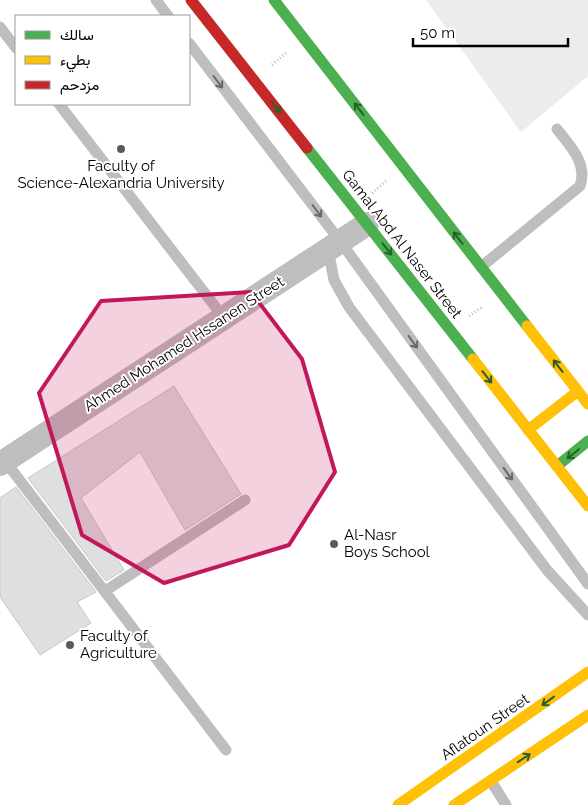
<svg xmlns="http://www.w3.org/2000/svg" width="588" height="805" font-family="Raleway,Vazirmatn,sans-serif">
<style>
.green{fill:#ececec}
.building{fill:#dfdfdf;stroke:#c7c7c7}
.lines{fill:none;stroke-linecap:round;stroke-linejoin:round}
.path{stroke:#b9b9b9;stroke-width:3;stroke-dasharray:1 2.5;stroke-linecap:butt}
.lane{stroke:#bebebe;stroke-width:11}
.street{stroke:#bebebe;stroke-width:24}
.fast{stroke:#4caf50;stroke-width:11}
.slow{stroke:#ffc107;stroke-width:11}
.jam{stroke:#c62828;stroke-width:11}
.oneway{stroke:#686868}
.oneway2{stroke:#2a602c}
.marked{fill:#c2185b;fill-opacity:0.2;stroke:#c2185b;stroke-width:4;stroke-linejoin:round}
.poi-dot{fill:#595959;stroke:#fff;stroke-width:2}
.labels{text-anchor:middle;stroke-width:4;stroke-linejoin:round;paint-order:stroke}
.poi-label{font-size:15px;fill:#000;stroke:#fff;text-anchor:start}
.street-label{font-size:15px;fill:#000;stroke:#fff}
</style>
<rect width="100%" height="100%" fill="#fff"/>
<path class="green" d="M 426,0 L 588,0 L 588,76 L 521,132 Z"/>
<path class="building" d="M 174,386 L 241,494 L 185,530 L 140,452 L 81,498 L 124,570 L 106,581 L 28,478 Z
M 16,487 L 96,592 L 77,602 L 91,623 L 40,655 L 0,597 L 0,498 Z"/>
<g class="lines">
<path class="path" d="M 272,65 L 286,53
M 372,193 L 386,181
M 469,316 L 482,307"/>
<path class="lane" d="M 156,0 L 168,16
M 0,27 L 16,48
M 189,43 L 340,241 L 588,584
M 59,104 L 224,318
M 328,249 L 334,280 L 349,307 L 547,570 L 588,615
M 481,267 L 580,186 C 588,163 570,146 557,129
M 5,461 L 226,750
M 105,591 L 245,500
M 491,781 L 506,805"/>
<path class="street" d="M 0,464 L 367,224"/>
<path class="fast" d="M 274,0 L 527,326
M 307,148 L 473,359
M 557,466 L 588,441"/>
<path class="slow" d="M 527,326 L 588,404
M 473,359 L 588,506
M 528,430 L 578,391
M 398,805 L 588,672
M 454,805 L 588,715"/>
<path class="jam" d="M 191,0 L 307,148"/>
</g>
<defs><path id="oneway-shaft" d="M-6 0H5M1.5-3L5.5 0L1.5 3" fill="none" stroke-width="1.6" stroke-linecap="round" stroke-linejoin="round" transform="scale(1.25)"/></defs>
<g class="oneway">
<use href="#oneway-shaft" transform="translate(218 82) rotate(53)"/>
<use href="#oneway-shaft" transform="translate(317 211) rotate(53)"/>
<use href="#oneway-shaft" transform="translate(413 342) rotate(54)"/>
<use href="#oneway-shaft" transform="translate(508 474) rotate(54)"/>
</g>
<g class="oneway2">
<use href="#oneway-shaft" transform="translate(276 107) rotate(52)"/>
<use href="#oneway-shaft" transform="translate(359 109) rotate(-128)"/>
<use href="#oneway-shaft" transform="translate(458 238) rotate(-128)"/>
<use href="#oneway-shaft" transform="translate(387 249) rotate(52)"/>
<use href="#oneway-shaft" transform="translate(558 366) rotate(-128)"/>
<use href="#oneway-shaft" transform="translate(487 377) rotate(52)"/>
<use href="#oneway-shaft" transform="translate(573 454) rotate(141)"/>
<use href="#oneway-shaft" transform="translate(548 701) rotate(144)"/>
<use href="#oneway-shaft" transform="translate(524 758) rotate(-34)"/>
</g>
<path class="marked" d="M 251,292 L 302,359 L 335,472 L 289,545 L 164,583 L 82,535 L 39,393 L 101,301 Z"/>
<g class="poi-dot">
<circle cx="121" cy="149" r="5"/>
<circle cx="334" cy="544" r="5"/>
<circle cx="70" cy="645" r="5"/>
</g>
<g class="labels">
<g class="poi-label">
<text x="121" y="171" text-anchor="middle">Faculty of<tspan x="121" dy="17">Science-Alexandria University</tspan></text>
<text x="344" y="540">Al-Nasr<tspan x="344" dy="17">Boys School</tspan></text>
<text x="80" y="641">Faculty of<tspan x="80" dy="17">Agriculture</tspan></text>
</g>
<g class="street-label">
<text transform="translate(402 244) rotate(52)" y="5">Gamal Abd Al Naser Street</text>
<text transform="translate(184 344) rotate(-33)" y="5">Ahmed Mohamed Hssanen Street</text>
<text transform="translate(485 727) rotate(-35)" y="5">Aflatoun Street</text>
</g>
</g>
<rect x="15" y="15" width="175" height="90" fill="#ffffff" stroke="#999999"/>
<rect x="25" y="31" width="25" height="8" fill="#4caf50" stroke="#999999"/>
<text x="60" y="40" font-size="15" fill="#000000">سالك</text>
<rect x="25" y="56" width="25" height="8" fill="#ffc107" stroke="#999999"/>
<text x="60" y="65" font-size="15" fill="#000000">بطيء</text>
<rect x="25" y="81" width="25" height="8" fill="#c62828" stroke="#999999"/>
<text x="60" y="90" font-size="15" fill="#000000">مزدحم</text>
<path d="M413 38v8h155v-8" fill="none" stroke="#000000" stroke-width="2.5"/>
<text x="420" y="38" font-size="15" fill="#000000" stroke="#ffffff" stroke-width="4" paint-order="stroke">50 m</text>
</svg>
